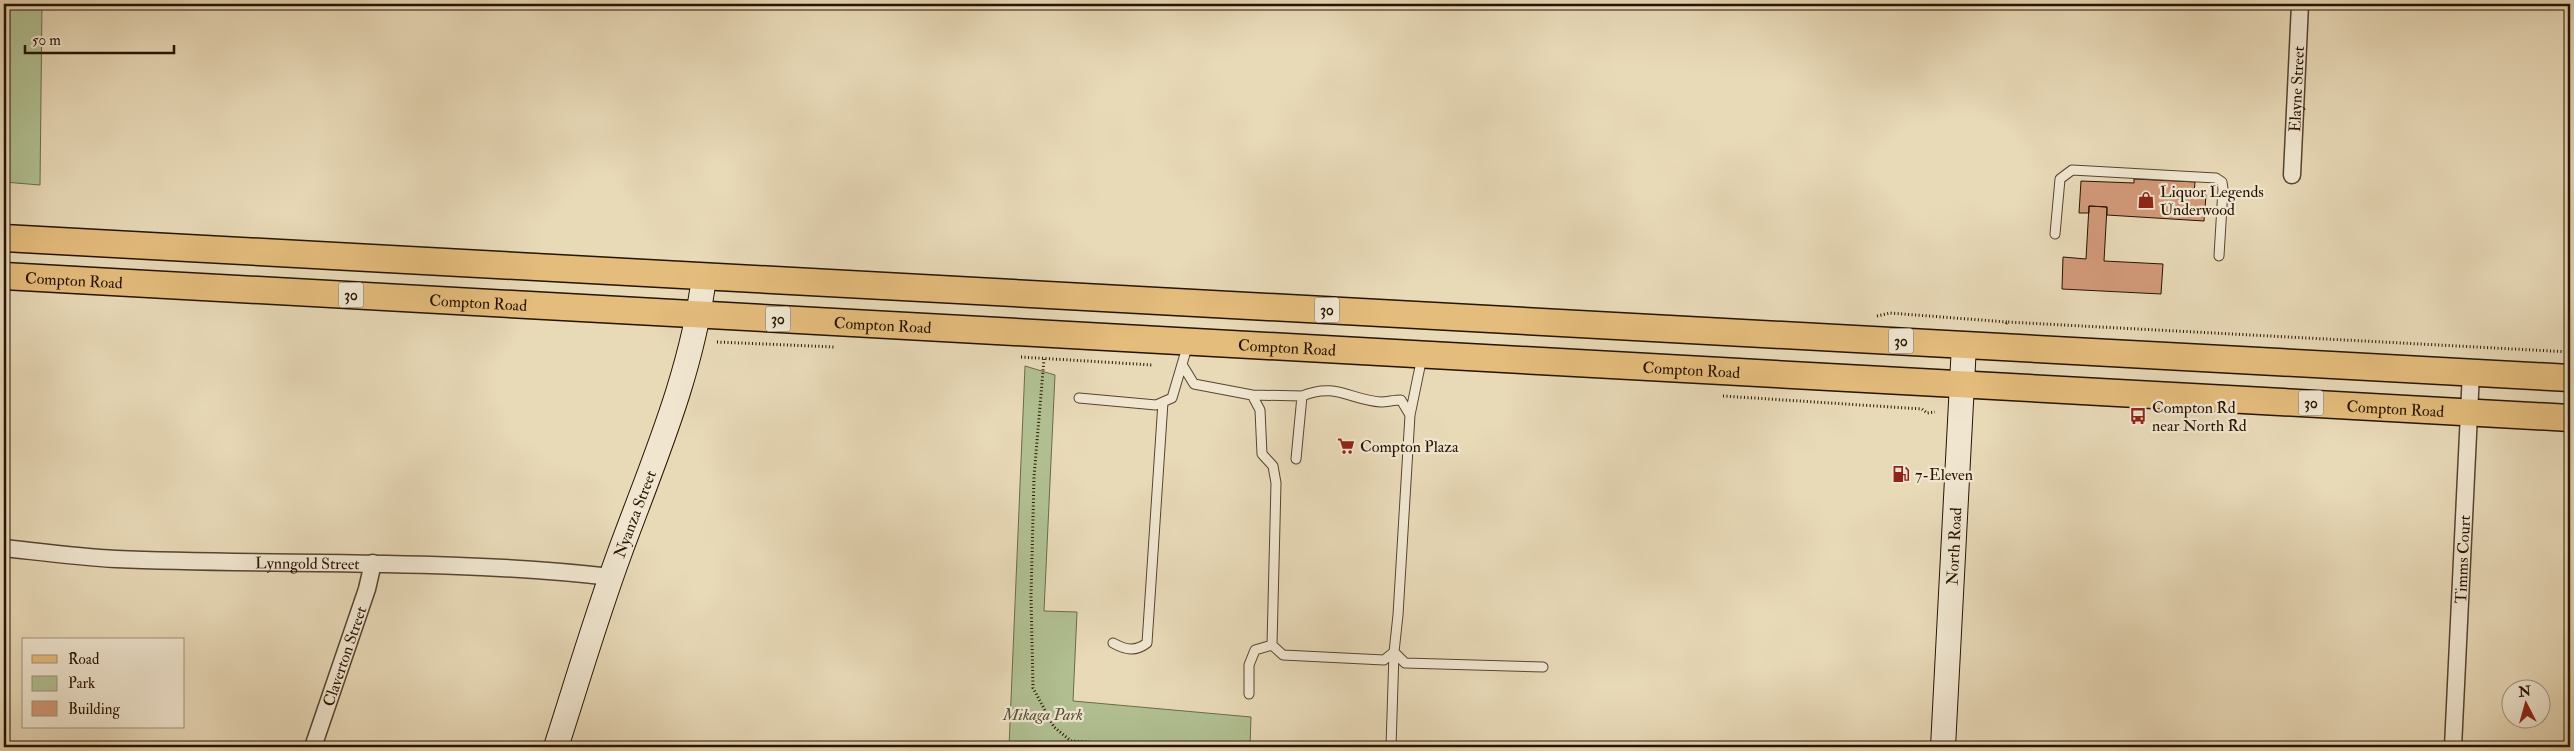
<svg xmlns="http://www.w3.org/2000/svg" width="2574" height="751" font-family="'IM FELL Double Pica',serif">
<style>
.green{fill:#b1c092;stroke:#6c6a4a}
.building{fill:#d29979;stroke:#271301}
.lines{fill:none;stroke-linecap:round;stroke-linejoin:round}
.lane-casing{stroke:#57442e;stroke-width:11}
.street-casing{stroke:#57442e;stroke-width:19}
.secondary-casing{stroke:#271301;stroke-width:26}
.primary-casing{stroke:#271301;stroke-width:29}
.path{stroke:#271301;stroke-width:3;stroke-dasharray:1 2.5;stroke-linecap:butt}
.lane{stroke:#f0e6d0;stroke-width:9}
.street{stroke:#f0e6d0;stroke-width:16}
.secondary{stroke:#f0e6d0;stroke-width:24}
.primary{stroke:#e4bc7c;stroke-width:26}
.labels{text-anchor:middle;stroke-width:4.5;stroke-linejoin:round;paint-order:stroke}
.shield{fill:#f0e6d0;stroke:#63523f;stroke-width:1}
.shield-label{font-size:15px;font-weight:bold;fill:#271301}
.street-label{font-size:16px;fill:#271301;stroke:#f0e6d0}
.poi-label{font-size:16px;fill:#271301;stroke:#f0e6d0;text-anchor:start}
.park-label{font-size:16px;font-style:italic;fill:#575034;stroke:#f0e6d0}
</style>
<rect width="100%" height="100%" fill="#e8d9b7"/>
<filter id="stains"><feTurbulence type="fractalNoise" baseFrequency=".004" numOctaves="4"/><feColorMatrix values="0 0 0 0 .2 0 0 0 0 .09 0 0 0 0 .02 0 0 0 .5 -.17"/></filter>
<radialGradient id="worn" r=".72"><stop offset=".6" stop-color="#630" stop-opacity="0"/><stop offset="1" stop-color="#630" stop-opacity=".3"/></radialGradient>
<path class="green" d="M 4,4 L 42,4 L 40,185 L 4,182 Z
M 1025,366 L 1055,375 L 1044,611 L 1077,612 L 1073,701 L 1251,717 L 1250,747 L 1009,747 Z"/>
<path class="building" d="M 2134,179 L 2195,182 L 2194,194 L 2206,195 L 2204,221 L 2107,215 L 2107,207 L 2089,206 L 2089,213 L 2079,213 L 2081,181 L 2134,183 Z
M 2089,206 L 2107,207 L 2104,261 L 2163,264 L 2161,294 L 2062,289 L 2063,257 L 2086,259 Z"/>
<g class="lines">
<g class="lane-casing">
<path id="lane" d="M 2055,234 L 2060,179 L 2072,170 L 2216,178 L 2222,182 L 2223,189 L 2219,256
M 1183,366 L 1194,384 L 1252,395 L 1260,410 L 1262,454 L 1273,466 L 1276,483 L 1272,645 L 1283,655 L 1384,660 L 1394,652 L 1398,615 L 1410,415 L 1401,400 C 1394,400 1387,402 1381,402 C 1350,400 1336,382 1302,396 L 1296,459
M 1252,395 L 1302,396
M 1079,398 L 1156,405 L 1172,398 L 1188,344
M 1410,415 L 1422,357
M 1113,643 C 1126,650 1135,652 1147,643 L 1163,402
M 1394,652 L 1405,663 L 1543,667
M 1249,694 L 1249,665 L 1255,650 L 1272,645
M 1391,747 L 1394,652"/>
</g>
<g class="street-casing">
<g id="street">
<path id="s1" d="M 2292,175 L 2300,4"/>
<path id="s2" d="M 4,548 C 41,552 79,557 116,559 C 281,566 447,558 611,577"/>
<path id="s3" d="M 313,747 L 367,589 L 373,563"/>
<path id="s4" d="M 2453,747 L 2471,372"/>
</g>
</g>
<g class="secondary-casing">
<g id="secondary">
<path id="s5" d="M 556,747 C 577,682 596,617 620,552 C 653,462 692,374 704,277"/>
<path id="s6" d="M 1943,747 L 1964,345"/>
</g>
</g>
<g class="primary-casing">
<g id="primary">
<path d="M 4,238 L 2570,378"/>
<path id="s7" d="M 4,276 L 2570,418"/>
</g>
</g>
<path class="path" d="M 1877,316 L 1890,313 L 2007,322
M 2006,324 L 2007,322 L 2570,352
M 717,342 L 835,347
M 1021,357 L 1152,365
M 1044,359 L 1034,477 L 1031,597 L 1033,688 L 1054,727 L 1071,741 L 1160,747
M 1723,396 L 1922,409 L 1927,413 L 1935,412"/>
<use href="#lane" class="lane"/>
<use href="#street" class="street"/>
<use href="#secondary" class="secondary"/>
<use href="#primary" class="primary"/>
</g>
<defs>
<g id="shop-bare" transform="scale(1.35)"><path d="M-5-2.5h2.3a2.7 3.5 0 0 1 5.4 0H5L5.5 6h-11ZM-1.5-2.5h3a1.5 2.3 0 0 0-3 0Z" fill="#8f2418" stroke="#f0e6d0" stroke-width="2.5" paint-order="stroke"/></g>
<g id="bus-bare" transform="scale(1.35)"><path d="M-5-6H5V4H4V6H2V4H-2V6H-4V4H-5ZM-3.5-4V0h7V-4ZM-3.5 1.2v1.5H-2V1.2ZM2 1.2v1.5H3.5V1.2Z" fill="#8f2418" stroke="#f0e6d0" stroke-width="2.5" paint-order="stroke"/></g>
<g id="supermarket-bare" transform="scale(1.35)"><path d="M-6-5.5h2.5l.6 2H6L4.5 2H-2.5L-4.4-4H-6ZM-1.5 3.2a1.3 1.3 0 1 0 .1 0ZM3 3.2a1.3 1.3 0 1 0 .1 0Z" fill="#8f2418" stroke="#f0e6d0" stroke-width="2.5" paint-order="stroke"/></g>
<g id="fuel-bare" transform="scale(1.35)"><path d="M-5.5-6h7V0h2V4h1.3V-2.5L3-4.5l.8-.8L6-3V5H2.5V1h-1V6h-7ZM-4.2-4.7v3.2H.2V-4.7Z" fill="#8f2418" stroke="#f0e6d0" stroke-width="2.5" paint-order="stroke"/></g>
</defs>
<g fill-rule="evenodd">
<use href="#shop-bare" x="2146" y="200"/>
<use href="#bus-bare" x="2138" y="416"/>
<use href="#supermarket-bare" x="1346" y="446"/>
<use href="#fuel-bare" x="1901" y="474"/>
</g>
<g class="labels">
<g class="shield">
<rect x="338.5" y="282.5" width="25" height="25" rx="4"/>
<rect x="1314.5" y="297.5" width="25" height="25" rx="4"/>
<rect x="765.5" y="306.5" width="25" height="25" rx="4"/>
<rect x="1888.5" y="328.5" width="25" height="25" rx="4"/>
<rect x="2298.5" y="390.5" width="25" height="25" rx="4"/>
</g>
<g class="shield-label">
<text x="351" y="300">30</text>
<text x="1327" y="315">30</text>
<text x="778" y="324">30</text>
<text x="1901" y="346">30</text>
<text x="2311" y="408">30</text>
</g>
<g class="street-label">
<text dy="6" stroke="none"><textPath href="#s1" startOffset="86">Elayne Street</textPath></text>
<text dy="6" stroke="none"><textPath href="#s7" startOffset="70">Compton Road</textPath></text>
<text dy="6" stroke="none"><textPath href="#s7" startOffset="475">Compton Road</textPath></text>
<text dy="6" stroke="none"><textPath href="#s7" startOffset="880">Compton Road</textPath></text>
<text dy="6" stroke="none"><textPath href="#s7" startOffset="1285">Compton Road</textPath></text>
<text dy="6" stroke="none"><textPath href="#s7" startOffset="1690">Compton Road</textPath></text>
<text dy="6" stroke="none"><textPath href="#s7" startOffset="2395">Compton Road</textPath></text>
<text dy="6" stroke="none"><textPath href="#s5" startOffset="246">Nyanza Street</textPath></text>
<text dy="6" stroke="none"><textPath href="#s6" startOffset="201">North Road</textPath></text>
<text dy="6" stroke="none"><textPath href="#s4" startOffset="188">Timms Court</textPath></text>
<text dy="6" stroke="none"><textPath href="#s2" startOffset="304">Lynngold Street</textPath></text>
<text dy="6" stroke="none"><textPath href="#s3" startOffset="96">Claverton Street</textPath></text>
</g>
<g class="poi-label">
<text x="2160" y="197">Liquor Legends<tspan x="2160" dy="18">Underwood</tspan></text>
<text x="2152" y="413">Compton Rd<tspan x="2152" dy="18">near North Rd</tspan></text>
<text x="1360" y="452">Compton Plaza</text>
<text x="1915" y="480">7-Eleven</text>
</g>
<g class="park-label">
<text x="1043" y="720">Mikaga Park</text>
</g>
</g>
<rect width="2574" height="751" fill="none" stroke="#e8d9b7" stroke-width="20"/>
<rect x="5" y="5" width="2564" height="741" fill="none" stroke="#271301" stroke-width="2.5"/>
<rect x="10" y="10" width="2554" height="731" fill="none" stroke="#271301"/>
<rect x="22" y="638" width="162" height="90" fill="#f0e6d0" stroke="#a0927d"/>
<rect x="32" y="655" width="25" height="8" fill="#e4bc7c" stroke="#a0927d"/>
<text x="68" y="664" font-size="15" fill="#271301">Road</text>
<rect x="32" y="676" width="25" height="15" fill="#b1c092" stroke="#a0927d"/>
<text x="68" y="688" font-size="15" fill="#271301">Park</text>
<rect x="32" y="701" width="25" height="15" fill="#d29979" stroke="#a0927d"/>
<text x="68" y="714" font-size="15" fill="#271301">Building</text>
<g transform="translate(2526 704) rotate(354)"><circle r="24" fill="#f0e6d0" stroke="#a0927d"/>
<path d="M0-4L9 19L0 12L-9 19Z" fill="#8f2418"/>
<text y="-8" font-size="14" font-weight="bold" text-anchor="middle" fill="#271301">N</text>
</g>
<path d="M25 45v8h149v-8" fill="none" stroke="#271301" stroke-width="2.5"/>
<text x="32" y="45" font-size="15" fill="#271301" stroke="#f0e6d0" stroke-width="4" paint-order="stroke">50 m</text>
<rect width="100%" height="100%" filter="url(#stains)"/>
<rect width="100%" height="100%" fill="url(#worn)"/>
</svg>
